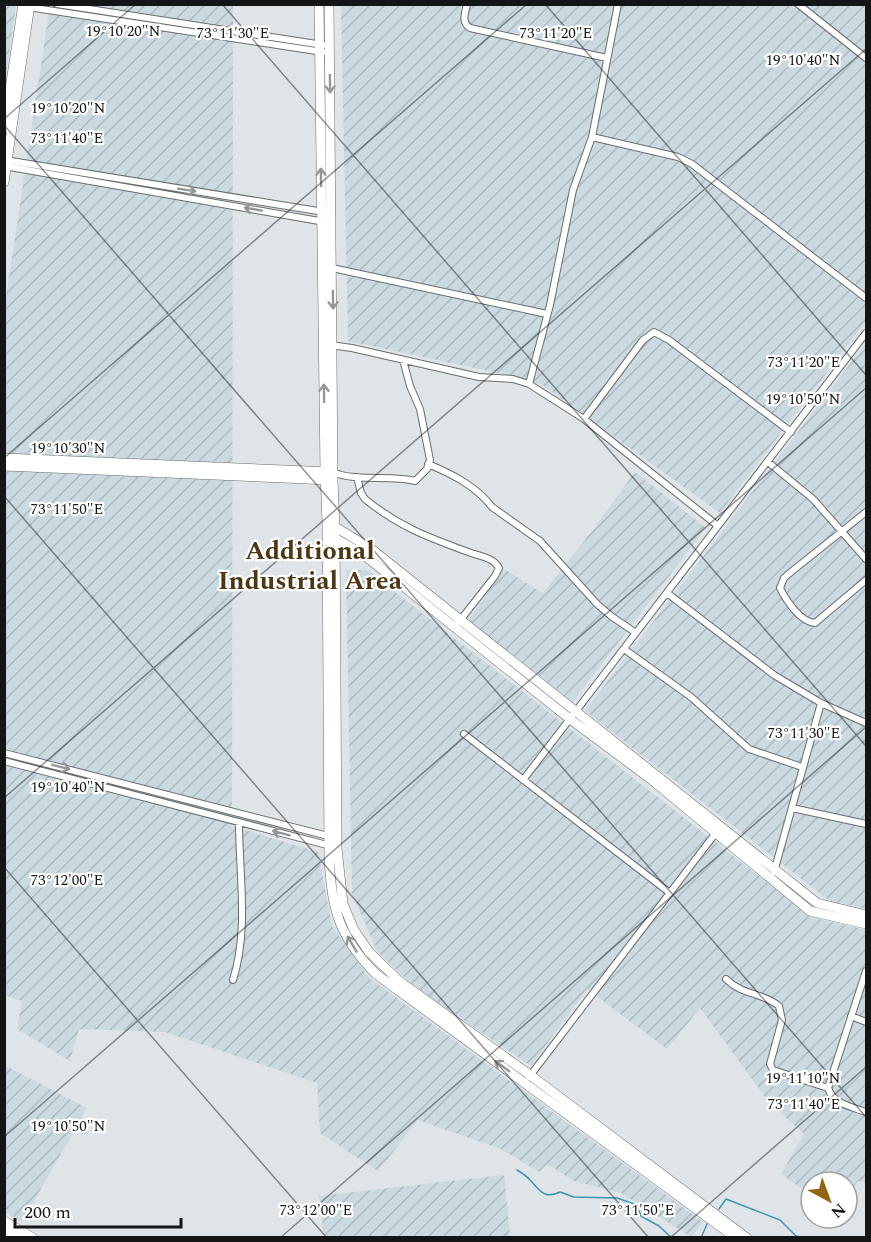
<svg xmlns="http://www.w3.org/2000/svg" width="871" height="1242" font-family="Spectral,serif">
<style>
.industrial{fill:url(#industrial-furrows)}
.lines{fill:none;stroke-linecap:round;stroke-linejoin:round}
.stream{stroke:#3c96b3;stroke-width:1.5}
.street-casing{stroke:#676d6f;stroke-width:8}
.secondary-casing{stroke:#676d6f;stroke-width:10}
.street{stroke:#fff;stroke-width:6}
.secondary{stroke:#fff;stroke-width:9}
.oneway{stroke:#959696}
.ticks{fill:none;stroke:#131516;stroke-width:1.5;stroke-opacity:0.45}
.labels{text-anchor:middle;stroke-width:4.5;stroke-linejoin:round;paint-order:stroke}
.district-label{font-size:26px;font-weight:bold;fill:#4f3714;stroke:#fff}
.ticks-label{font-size:15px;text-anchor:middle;fill:#131516;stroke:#fff;stroke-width:4.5;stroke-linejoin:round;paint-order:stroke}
</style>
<defs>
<pattern id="industrial-furrows" width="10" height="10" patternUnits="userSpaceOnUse" patternTransform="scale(1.5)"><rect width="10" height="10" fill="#cbdae0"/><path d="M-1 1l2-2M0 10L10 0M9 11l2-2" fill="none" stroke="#adbabf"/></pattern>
</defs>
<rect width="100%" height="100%" fill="#dee4e7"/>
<path class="industrial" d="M 5,4 L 16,5 L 5,84 L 4,5 Z
M 50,5 L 233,5 L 232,826 L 318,852 L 332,926 L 369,978 L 703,1222 L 691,1237 L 621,1193 L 574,1181 L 547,1164 L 539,1172 L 501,1149 L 418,1120 L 378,1171 L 320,1133 L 317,1083 L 165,1032 L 79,1029 L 70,1061 L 17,1029 L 22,1001 L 5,995 L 5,304 Z
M 341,5 L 866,5 L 866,321 L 720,513 L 544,386 L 526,379 L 348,341 Z
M 866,343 L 866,909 L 830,901 L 585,711 Z
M 635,472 L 706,528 L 572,703 L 468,621 L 504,569 L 543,593 L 596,526 Z
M 346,570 L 367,570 L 811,917 L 866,930 L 866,1183 L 858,1181 L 847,1196 L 847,1182 L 811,1182 L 811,1195 L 781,1174 L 804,1134 L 768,1101 L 700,1008 L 667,1049 L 587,989 L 531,1066 L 412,985 L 377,951 L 352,893 Z
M 4,1065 L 87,1108 L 22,1222 L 5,1212 Z
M 504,1175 L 510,1237 L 324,1237 L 319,1196 Z"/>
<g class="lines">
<path class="stream" d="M 517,1170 C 522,1173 527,1176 530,1180 C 540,1190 544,1200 560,1192 L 574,1197 L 617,1198 L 637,1205 L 641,1216 L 659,1226 L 672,1238
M 719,1209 L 726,1199 L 780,1220 L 796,1236 L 805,1238
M 701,1238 L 707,1224"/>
<g class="street-casing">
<path id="street" d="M 57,4 L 323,45
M 467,4 C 465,14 461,22 470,28 L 607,58
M 798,4 L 866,58
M 28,7 L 323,52
M 592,137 L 678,157 L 692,164 L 866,298
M 5,160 L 324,212
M 4,166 L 325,222
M 332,268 L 547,314
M 330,345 L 352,348 L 479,377 L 513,379 L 529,384 L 584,419 L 718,526
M 529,384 L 550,305 L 573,190 L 592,137 L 618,4
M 584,419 L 643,340 L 654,332 L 669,340 L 791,432
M 768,462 L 813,499 L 866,559
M 428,464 C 452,474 476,486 492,507 L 540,541 L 597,604 L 611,616 L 636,633
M 333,472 C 354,482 390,475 415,481 L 427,469 L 430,460 L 420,409 L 410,386 L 403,360
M 357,477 L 361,493 L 365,499 C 399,527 430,538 471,553 C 480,556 494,558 499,568 L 495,576 L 458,623
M 866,512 L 791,572 L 784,578 L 780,588 C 786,600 800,622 815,623 L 866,580
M 667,593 L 774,675 L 821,703
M 624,649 L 691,697 L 749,749 L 802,767
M 464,734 L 670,893
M 4,753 L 332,837
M 4,761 L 331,846
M 523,780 L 866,333
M 792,808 L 866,824
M 774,872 L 821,703 L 866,723
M 866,971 L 828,1088 C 833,1104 852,1107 866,1112
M 726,979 C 743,996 762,992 779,1006 L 782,1020 L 770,1064 L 773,1070 L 828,1088
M 233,980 C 249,930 239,875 239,822
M 851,1016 L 866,1022
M 529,1077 L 718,830"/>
</g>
<g class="secondary-casing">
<path id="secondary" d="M 319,4 L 325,472 L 327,523 L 329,855 C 331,907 338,936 376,974 L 736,1238
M 329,4 L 333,480 L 335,527 L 337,848 L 343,904 L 354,930 L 369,952 L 399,981 L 530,1075 L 747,1238
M 4,128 L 23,4
M 4,182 L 30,4
M 4,458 L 331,472
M 4,466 L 330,480
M 332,525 L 370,548 L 817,903 L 866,915
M 331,536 L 364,555 L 570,719 L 652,780 L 810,911 L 866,924
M 4,1221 L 33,1238
M 4,1230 L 18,1238"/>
</g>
<use href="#street" class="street"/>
<use href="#secondary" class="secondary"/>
</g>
<defs><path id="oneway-shaft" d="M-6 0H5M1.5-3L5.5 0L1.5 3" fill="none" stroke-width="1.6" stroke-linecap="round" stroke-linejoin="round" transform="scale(1.5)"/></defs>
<g class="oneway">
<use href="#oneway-shaft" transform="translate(330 84) rotate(89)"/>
<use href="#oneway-shaft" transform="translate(321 177) rotate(-91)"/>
<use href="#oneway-shaft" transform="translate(187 190) rotate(9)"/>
<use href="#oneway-shaft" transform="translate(253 209) rotate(-170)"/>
<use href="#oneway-shaft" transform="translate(333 300) rotate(89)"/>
<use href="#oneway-shaft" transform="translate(324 393) rotate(-91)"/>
<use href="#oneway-shaft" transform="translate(61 767) rotate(14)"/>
<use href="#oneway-shaft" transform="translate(281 833) rotate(-165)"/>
<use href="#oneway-shaft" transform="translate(352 944) rotate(-121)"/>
<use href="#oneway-shaft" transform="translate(502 1066) rotate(-144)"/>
</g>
<path class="ticks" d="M 222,4 L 866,746M 545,4 L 866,375M 4,119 L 136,4M 4,125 L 866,1117M 4,458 L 527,4M 4,496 L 649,1238M 4,798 L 866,49M 4,867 L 327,1238M 4,1137 L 866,388M 280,1238 L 866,727M 670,1238 L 866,1067"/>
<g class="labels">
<g class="district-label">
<text x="310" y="559">Additional<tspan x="310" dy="30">Industrial Area</tspan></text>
</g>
</g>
<g class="ticks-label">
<text x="123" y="36">19°10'20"N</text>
<text x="233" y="38">73°11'30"E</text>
<text x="556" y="38">73°11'20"E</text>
<text x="803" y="65">19°10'40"N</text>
<text x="68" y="113">19°10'20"N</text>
<text x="67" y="143">73°11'40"E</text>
<text x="804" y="367">73°11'20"E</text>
<text x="803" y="404">19°10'50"N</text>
<text x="68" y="453">19°10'30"N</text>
<text x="67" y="514">73°11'50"E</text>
<text x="804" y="738">73°11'30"E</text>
<text x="68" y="792">19°10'40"N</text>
<text x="67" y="885">73°12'00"E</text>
<text x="803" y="1083">19°11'10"N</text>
<text x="804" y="1109">73°11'40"E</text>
<text x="68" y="1131">19°10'50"N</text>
<text x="316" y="1215">73°12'00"E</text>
<text x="638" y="1215">73°11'50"E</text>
</g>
<rect width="871" height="1242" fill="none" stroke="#131516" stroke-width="12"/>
<g transform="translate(829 1200) rotate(139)"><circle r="28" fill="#ffffff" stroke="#a1a1a2" stroke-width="1.5"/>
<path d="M0-4.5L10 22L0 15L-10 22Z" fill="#936411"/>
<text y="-9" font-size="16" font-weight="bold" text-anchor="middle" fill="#131516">N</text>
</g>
<path d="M15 1218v9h166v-9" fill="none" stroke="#131516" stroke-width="3"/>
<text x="24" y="1218" font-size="18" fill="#131516" stroke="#ffffff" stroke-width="4.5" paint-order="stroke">200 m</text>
</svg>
